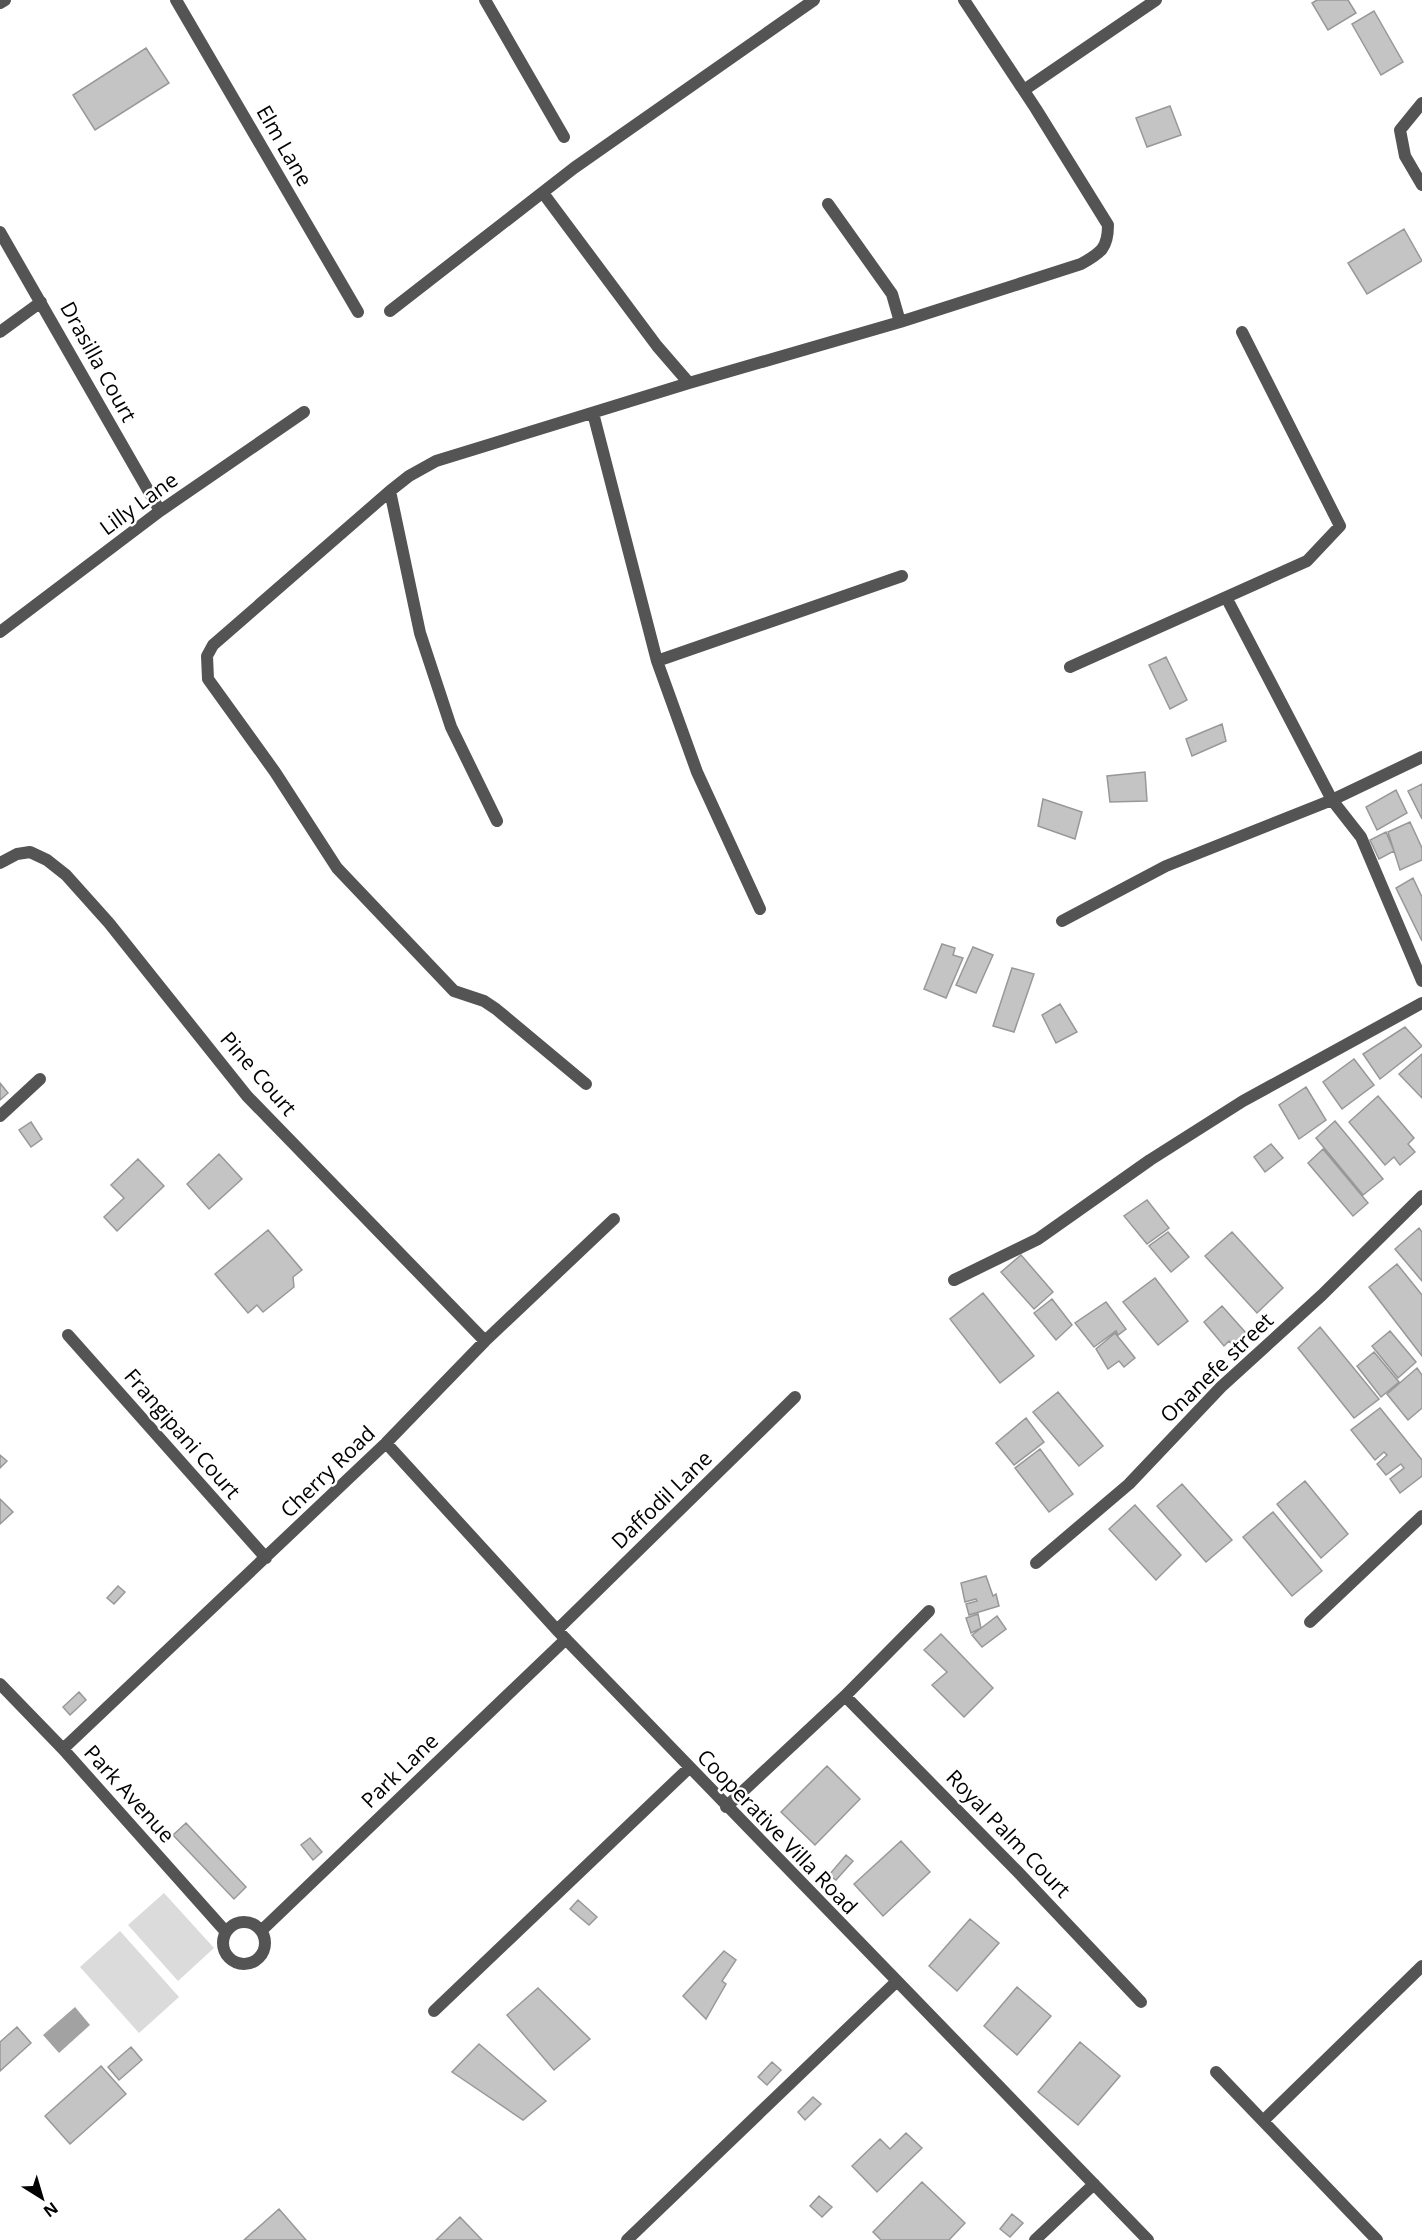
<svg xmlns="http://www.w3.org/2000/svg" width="1422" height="2240" font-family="'Open Sans',sans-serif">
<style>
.green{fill:#dbdbdb}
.water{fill:#a2a2a2}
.building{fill:#c4c4c4;stroke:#989898;stroke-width:1.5}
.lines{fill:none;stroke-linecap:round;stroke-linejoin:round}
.minor{stroke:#545454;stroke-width:12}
.labels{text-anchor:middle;stroke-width:5;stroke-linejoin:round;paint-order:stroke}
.street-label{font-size:21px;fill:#000;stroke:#fff}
</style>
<rect width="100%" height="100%" fill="#fff"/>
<path class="green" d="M 164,1893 L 214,1948 L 178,1981 L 128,1925 Z
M 120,1931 L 179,1997 L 139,2033 L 80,1967 Z"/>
<path class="water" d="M 75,2007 L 90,2025 L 59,2053 L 43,2035 Z"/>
<path class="building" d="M 1317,0 L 1348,0 L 1356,13 L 1328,30 L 1312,3 Z
M 1374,11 L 1403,62 L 1381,75 L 1352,24 Z
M 146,48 L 169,83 L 95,130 L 73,95 Z
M 1170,106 L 1181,135 L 1147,147 L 1136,118 Z
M 1404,229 L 1422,261 L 1367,294 L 1348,263 Z
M 1166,657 L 1187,700 L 1170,709 L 1149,665 Z
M 1222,724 L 1226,741 L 1192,756 L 1186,739 Z
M 1145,772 L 1147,801 L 1110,802 L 1107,776 Z
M 1422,784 L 1422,819 L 1408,791 Z
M 1396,790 L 1407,813 L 1377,830 L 1366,807 Z
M 1043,799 L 1082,812 L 1075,839 L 1038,826 Z
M 1410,822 L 1422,848 L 1422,860 L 1400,870 L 1388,832 Z
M 1386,832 L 1394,851 L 1379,859 L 1370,840 Z
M 1413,878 L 1422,897 L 1422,941 L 1396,888 Z
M 942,944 L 955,948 L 953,955 L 963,958 L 946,998 L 924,989 Z
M 973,947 L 993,955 L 976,993 L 956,985 Z
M 1012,968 L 1034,974 L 1014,1032 L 993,1026 Z
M 1060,1004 L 1077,1032 L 1056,1043 L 1042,1015 Z
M 1405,1027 L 1422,1046 L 1380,1079 L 1363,1054 Z
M 1422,1054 L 1422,1098 L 1399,1074 Z
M 1354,1059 L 1374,1085 L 1342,1109 L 1323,1082 Z
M 0,1083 L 8,1093 L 0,1100 Z
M 1306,1087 L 1326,1120 L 1299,1139 L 1279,1105 Z
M 1378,1096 L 1414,1138 L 1408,1144 L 1415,1152 L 1400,1165 L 1394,1157 L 1385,1165 L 1349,1122 Z
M 1335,1121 L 1383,1179 L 1363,1195 L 1316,1138 Z
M 31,1122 L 42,1139 L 31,1147 L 19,1130 Z
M 1271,1144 L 1283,1158 L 1265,1172 L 1254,1157 Z
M 1323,1149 L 1368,1203 L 1353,1216 L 1308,1163 Z
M 219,1154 L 242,1179 L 209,1209 L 187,1184 Z
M 138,1159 L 164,1186 L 117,1231 L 104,1217 L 124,1198 L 111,1185 Z
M 1147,1200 L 1169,1228 L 1147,1244 L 1124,1216 Z
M 1419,1228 L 1422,1232 L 1422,1281 L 1395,1249 Z
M 268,1230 L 302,1270 L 293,1277 L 294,1287 L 263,1312 L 257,1305 L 248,1313 L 215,1274 Z
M 1168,1232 L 1189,1257 L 1171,1272 L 1149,1246 Z
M 1232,1232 L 1283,1288 L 1257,1313 L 1205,1256 Z
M 1021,1255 L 1053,1292 L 1034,1309 L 1001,1272 Z
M 1397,1264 L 1422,1295 L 1422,1356 L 1369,1287 Z
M 1155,1278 L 1188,1321 L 1158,1345 L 1123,1302 Z
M 983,1293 L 1034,1356 L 1000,1383 L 950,1319 Z
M 1052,1299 L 1072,1325 L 1056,1340 L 1034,1313 Z
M 1106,1302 L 1126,1329 L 1118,1335 L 1116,1331 L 1094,1347 L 1075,1323 Z
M 1222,1306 L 1246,1333 L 1232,1344 L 1229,1341 L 1224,1346 L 1204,1322 Z
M 1320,1327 L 1379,1399 L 1354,1418 L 1298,1348 Z
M 1390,1331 L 1416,1362 L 1398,1378 L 1372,1346 Z
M 1115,1333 L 1135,1358 L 1124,1367 L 1119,1361 L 1108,1369 L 1096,1349 Z
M 1374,1352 L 1399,1382 L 1381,1397 L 1357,1366 Z
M 1417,1368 L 1422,1375 L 1422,1408 L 1408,1420 L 1387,1394 Z
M 1058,1392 L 1103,1446 L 1079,1466 L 1033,1412 Z
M 1380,1408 L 1422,1460 L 1422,1476 L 1400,1493 L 1390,1479 L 1404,1468 L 1401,1464 L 1386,1475 L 1377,1464 L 1387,1455 L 1384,1452 L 1375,1460 L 1351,1430 Z
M 1026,1418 L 1044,1442 L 1014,1465 L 996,1443 Z
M 1040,1449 L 1073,1494 L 1049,1512 L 1015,1468 Z
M 0,1455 L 7,1461 L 0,1468 Z
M 1305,1481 L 1348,1534 L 1321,1558 L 1277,1504 Z
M 1182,1484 L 1232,1540 L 1206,1562 L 1157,1506 Z
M 0,1499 L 13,1512 L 0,1524 Z
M 1135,1505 L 1181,1555 L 1156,1580 L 1109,1529 Z
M 1273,1512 L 1322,1571 L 1292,1596 L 1243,1537 Z
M 986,1576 L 993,1596 L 996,1594 L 999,1606 L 969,1615 L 966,1604 L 977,1601 L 976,1599 L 965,1602 L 961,1583 Z
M 118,1586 L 125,1592 L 114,1604 L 107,1598 Z
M 978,1614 L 981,1628 L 971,1633 L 966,1618 Z
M 997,1616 L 1006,1629 L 982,1647 L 972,1635 Z
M 941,1634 L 993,1688 L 964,1717 L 932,1685 L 947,1672 L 924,1650 Z
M 79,1692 L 86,1700 L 70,1715 L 63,1707 Z
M 827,1766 L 860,1799 L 815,1845 L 781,1812 Z
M 186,1823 L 246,1887 L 234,1899 L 173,1835 Z
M 310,1838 L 322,1852 L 313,1860 L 301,1845 Z
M 901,1841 L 930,1872 L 883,1916 L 854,1884 Z
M 846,1855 L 853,1861 L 836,1880 L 829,1875 Z
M 578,1900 L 597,1917 L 589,1925 L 570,1909 Z
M 970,1919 L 999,1943 L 957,1991 L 929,1966 Z
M 724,1951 L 736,1960 L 722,1981 L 726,1984 L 706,2019 L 683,1996 Z
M 1017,1987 L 1051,2016 L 1017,2055 L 984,2026 Z
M 538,1988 L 590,2039 L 554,2070 L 507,2015 Z
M 17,2027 L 31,2043 L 0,2071 L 0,2042 Z
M 1080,2042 L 1120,2076 L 1078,2125 L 1038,2092 Z
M 479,2044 L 546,2101 L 523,2120 L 452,2072 Z
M 131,2047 L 142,2060 L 119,2080 L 108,2067 Z
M 772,2062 L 781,2070 L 767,2085 L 758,2077 Z
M 101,2066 L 126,2094 L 70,2144 L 45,2116 Z
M 813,2097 L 821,2104 L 805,2120 L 798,2112 Z
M 906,2133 L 922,2148 L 877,2192 L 852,2166 L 880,2139 L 890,2149 Z
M 922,2182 L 965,2223 L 949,2240 L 881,2240 L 873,2232 Z
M 819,2196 L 832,2207 L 822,2217 L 810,2206 Z
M 279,2209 L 306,2240 L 244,2240 Z
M 1012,2214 L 1023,2223 L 1010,2237 L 1000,2229 Z
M 460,2217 L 482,2240 L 436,2240 Z"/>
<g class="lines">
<path class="minor" d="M 176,0 L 358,312
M 485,0 L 564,137
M 0,3 L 5,0
M 1024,90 L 1156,0
M 1422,103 L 1400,130 L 1405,156 L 1422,185
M 543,193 L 657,346 L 689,383
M 828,204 L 892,294 L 900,322
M 0,232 L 160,511
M 390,311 L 574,168 L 814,0
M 0,332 L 41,302
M 593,413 L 657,661 L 697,772 L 760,909
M 390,491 L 420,633 L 451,727 L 497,821
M 1227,599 L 1332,800 L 1422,757
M 0,632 L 160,511 L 304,412
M 657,661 L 902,576
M 1070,667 L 1307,561 L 1340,526 L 1242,332
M 0,863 L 17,854 L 30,852 L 47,860 L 66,875 L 109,923 L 247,1096 L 485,1341
M 1062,921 L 1166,866 L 1332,800 L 1361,837 L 1422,981
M 586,1084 L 496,1009 L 484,1001 L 454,991 L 337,868 L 275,772 L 208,679 L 207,656 L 213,645 L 390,491 L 409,476 L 436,461 L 689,383 L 900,322 L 1081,264 C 1101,253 1108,248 1108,225 L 1036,109 L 964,0
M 0,1116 L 40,1079
M 954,1280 L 1038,1239 L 1150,1160 L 1243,1101 L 1422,1003
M 68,1335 L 266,1558
M 386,1443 L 557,1630 L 1148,2240
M 1036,1563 L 1129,1484 L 1221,1387 L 1322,1295 L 1422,1196
M 1310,1622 L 1422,1516
M 557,1630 L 795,1397
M 0,1684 L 63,1749 L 226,1932
M 845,1696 L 1017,1871 L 1141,2002
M 63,1749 L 386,1443 L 485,1341 L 614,1219
M 726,1807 L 845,1696 L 929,1611
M223 1943a21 21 0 1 1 42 0a21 21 0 1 1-42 0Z
M 261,1931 L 566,1639
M 434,2011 L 689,1768
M 1216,2072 L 1377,2240
M 1263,2121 L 1422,1966
M 627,2240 L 896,1982
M 1035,2240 L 1094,2184"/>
</g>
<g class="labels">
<g class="street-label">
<text transform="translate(284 146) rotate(60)" y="7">Elm Lane</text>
<text transform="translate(98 362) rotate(61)" y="7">Drasilla Court</text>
<text transform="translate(139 504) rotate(-36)" y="7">Lilly Lane</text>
<text transform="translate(258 1074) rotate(49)" y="7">Pine Court</text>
<text transform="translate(1217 1368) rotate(-44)" y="7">Onanefe street</text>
<text transform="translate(182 1434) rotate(49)" y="7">Frangipani Court</text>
<text transform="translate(328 1472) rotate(-44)" y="7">Cherry Road</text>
<text transform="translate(662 1500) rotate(-44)" y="7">Daffodil Lane</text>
<text transform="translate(400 1771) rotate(-44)" y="7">Park Lane</text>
<text transform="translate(129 1794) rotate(48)" y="7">Park Avenue</text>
<text transform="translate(777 1832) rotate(46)" y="7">Cooperative Villa Road</text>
<text transform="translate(1008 1834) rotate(46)" y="7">Royal Palm Court</text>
</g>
</g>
<g transform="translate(42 2198) rotate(143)" stroke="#ffffff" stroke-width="4.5" paint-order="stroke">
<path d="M0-4.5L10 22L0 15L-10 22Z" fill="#000000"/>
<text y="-9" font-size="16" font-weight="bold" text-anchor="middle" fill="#000000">N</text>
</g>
</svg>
